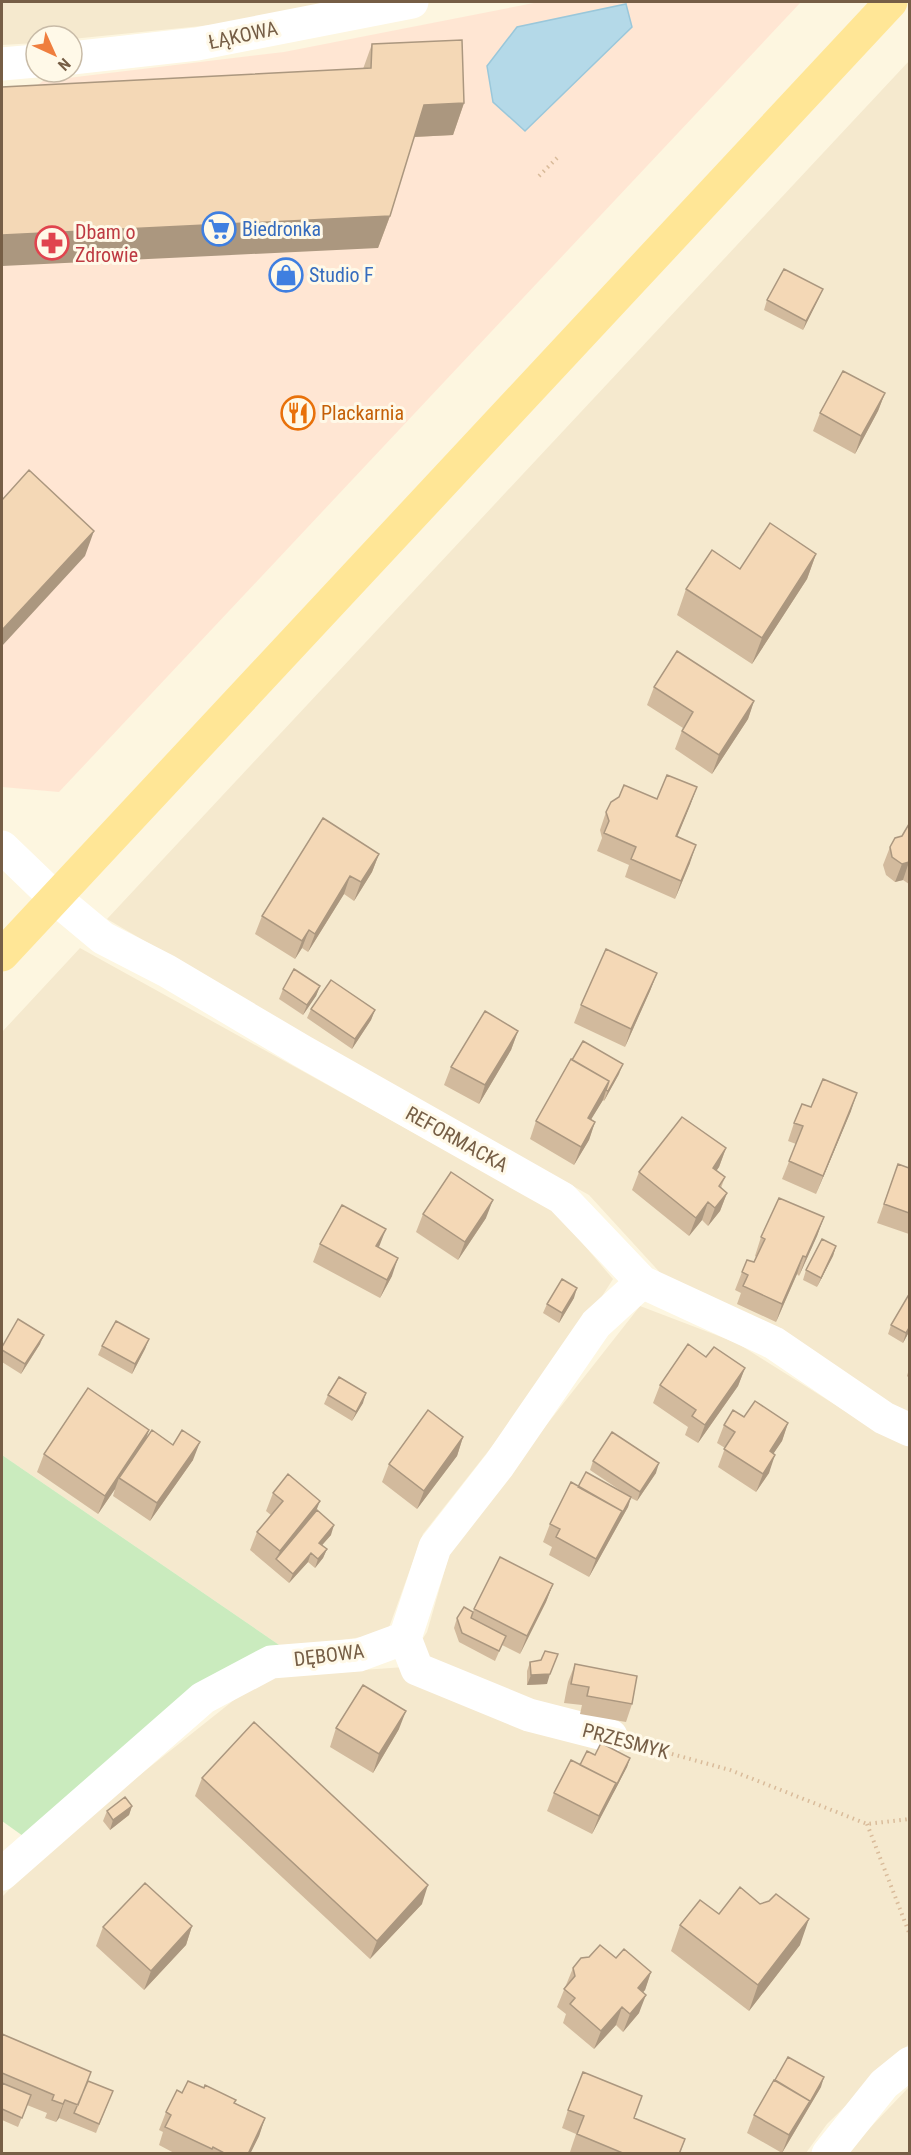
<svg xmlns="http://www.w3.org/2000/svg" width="911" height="2155" font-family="'Roboto Condensed',sans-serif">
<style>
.residential{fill:#f5e9ce}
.commercial{fill:#ffe6d3}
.green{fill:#caebbe}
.water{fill:#b4d9e8;stroke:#9ac7da;stroke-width:1.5}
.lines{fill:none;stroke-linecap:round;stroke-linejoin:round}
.path{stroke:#d9bb9a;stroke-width:4;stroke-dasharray:1.5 4.5;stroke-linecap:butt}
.minor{stroke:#fff;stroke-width:33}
.major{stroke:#ffe696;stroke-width:33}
.wall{fill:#d2ba9d}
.shaded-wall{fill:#ab977f}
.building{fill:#f4d8b6;stroke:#ab977f;stroke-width:1.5}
.labels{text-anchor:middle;stroke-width:6;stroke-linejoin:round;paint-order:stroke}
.street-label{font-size:20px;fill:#765e46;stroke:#fff9e8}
.shop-label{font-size:20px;fill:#366cbe;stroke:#fff9e8;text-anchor:start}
.health-label{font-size:20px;fill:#be3a42;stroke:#fff9e8;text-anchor:start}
.food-label{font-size:20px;fill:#c56008;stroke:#fff9e8;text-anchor:start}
</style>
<rect width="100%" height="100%" fill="#fdf6e0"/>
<path class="residential" d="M 2,2 L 357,2 L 272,19 L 72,39 L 72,36 L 36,36 L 36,43 L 2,45 Z
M 909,61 L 909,1418 L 665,1278 L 589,1195 L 331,1050 L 107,919 Z
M 80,948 L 555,1211 L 613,1279 L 567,1351 L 423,1534 L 387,1633 L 285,1649 L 2,1455 L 2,1032 Z
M 640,1306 L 737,1343 L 853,1416 L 909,1442 L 909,2044 L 827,2124 L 806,2153 L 2,2154 L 2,1897 L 53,1844 L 263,1677 L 405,1667 L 427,1632 L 452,1545 Z
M 909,2087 L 909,2153 L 846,2153 Z"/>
<path class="commercial" d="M 539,2 L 801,2 L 59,792 L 2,787 L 2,98 L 24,95 L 43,81 L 284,52 Z"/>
<path class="green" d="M 2,1455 L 285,1649 L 23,1836 L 2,1821 Z"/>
<path class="water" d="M 626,4 L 632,27 L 525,131 L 493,102 L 487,66 L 517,27 Z"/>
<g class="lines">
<path class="path" d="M 539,176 L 560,155
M 643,1746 L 730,1770 L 867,1824 L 910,1819
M 867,1824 L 910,1935"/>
<path class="minor" d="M 72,58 L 197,44 L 412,2
M 2,64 L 36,61
M 2,847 L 55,898 L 103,938 L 167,971 L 302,1051 L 562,1198 L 642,1282 L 774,1343 L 884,1418 L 910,1430
M 405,1638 L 417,1669 L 529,1715 L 611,1736
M 2,1874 L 203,1698 L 271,1662 L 359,1655 L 405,1638 L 435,1547 L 499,1465 L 596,1324 L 642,1282
M 828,2154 L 884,2084 L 910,2063"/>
<path class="major" d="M 2,955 L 891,2"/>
</g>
<path class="wall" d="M 372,44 L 464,103 L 453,135 L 414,137 L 390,216 L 378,248 L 363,69 Z
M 823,289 L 819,298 L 803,330 L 764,310 L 767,300 Z
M 885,393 L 878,411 L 855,454 L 813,431 L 820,413 Z
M 816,554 L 807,579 L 752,664 L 677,615 L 686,589 L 740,569 Z
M 654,687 L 754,701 L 748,719 L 712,774 L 675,749 L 683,728 L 647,705 Z
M 697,787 L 677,837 L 690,863 L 675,899 L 625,877 L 629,865 L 597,851 L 602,838 L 600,830 L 606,812 L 657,799 Z
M 909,824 L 909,884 L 903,880 L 895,882 L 886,875 L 883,865 L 890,847 L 902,836 Z
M 379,854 L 372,872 L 354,901 L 344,894 L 308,952 L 302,948 L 295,959 L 255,934 L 262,916 Z
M 657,973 L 650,991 L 625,1047 L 574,1023 L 581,1005 Z
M 320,986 L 316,996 L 303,1015 L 279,999 L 283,989 Z
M 311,1009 L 375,1010 L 371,1020 L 352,1049 L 307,1018 Z
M 518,1031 L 511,1050 L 479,1104 L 444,1085 L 451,1067 Z
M 619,1074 L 604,1101 L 603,1100 L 591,1119 L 595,1122 L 589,1140 L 574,1165 L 530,1139 L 536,1121 Z
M 811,1107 L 851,1111 L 816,1194 L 782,1179 L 796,1144 L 788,1141 L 794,1123 Z
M 726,1148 L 719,1167 L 716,1171 L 725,1177 L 721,1188 L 727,1193 L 720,1211 L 708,1226 L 702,1220 L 689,1236 L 632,1190 L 639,1172 Z
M 898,1164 L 909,1168 L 909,1234 L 877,1223 Z
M 423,1214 L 486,1218 L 458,1260 L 416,1232 Z
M 824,1217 L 817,1236 L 799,1276 L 797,1274 L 776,1322 L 737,1304 L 741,1293 L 735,1290 L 742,1272 L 754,1262 L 756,1257 L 755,1256 L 761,1237 Z
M 320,1244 L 379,1248 L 392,1276 L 380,1298 L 313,1262 Z
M 836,1246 L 833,1256 L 817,1287 L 803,1280 L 806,1270 Z
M 574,1298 L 559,1323 L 543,1313 L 547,1304 Z
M 891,1325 L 909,1332 L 903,1343 L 888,1334 Z
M 149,1339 L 145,1349 L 132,1374 L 98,1355 L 102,1346 Z
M 40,1344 L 21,1374 L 2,1362 L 2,1347 Z
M 706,1357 L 745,1368 L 738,1386 L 698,1443 L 685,1435 L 688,1427 L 653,1403 L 660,1385 Z
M 909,1369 L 909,1378 L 907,1376 Z
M 328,1395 L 363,1403 L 352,1421 L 324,1404 Z
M 744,1417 L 788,1423 L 782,1441 L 773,1454 L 769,1473 L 756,1492 L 718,1467 L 725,1448 L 717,1443 L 724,1425 Z
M 463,1437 L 457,1456 L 417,1509 L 382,1482 L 389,1464 Z
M 146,1438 L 193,1460 L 150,1521 L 113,1496 L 115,1489 L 98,1514 L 37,1472 L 44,1454 Z
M 593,1461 L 656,1473 L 637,1501 L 631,1498 L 628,1507 L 589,1577 L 549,1555 L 552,1547 L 543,1542 L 550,1524 L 627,1495 L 590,1470 Z
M 273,1493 L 317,1510 L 331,1535 L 322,1545 L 327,1549 L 323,1558 L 315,1568 L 308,1562 L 289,1583 L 250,1550 L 257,1532 L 271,1515 L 266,1511 Z
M 553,1584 L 546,1602 L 520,1654 L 502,1645 L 495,1661 L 459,1642 L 454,1628 L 457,1618 L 473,1612 L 474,1609 Z
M 530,1662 L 547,1684 L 527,1685 L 527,1671 Z
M 575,1664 L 632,1704 L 626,1722 L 580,1714 L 582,1705 L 564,1703 L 568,1682 Z
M 336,1728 L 399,1729 L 373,1773 L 330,1747 Z
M 595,1755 L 630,1758 L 627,1767 L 592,1834 L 547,1811 L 554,1793 L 580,1765 Z
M 202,1778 L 422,1904 L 370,1959 L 195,1796 Z
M 132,1806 L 129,1815 L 110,1830 L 103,1821 L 107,1811 Z
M 719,1914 L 800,1945 L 749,2011 L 671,1951 L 680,1925 Z
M 192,1926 L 186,1945 L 144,1990 L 96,1946 L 103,1927 Z
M 616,1958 L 651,1972 L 645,1990 L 643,1992 L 639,2013 L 623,2032 L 616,2025 L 594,2049 L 563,2023 L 566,2014 L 557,2007 L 573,1968 Z
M 2,2034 L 86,2085 L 113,2091 L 96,2133 L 59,2118 L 56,2122 L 45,2118 L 47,2113 L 27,2105 L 18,2127 L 2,2120 Z
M 821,2087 L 782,2153 L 747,2133 L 754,2115 Z
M 182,2093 L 235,2103 L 265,2118 L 259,2136 L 250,2154 L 176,2154 L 159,2145 L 163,2132 L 159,2130 L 166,2112 Z
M 568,2110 L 634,2118 L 685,2139 L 680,2154 L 573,2154 L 570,2152 L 576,2134 L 562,2128 Z"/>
<path class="shaded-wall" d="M 464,103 L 453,135 L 413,137 L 424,105 Z
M 390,216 L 378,248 L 2,266 L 2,235 Z
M 823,289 L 819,298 L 803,330 L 806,321 Z
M 885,393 L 878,411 L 855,454 L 861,436 Z
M 94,531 L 85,556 L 2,646 L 2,630 Z
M 816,554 L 807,579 L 752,664 L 762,638 Z
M 754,701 L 748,719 L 712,774 L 719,755 Z
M 697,787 L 690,806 L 670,854 L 676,836 Z
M 696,845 L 690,863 L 675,899 L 681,881 Z
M 379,854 L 372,872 L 354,901 L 361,882 Z
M 909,862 L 903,880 L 895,882 L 902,864 Z
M 350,876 L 344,894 L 308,952 L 315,934 Z
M 309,930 L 302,948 L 295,959 L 302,941 Z
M 657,973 L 650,991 L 625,1047 L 631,1029 Z
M 320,986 L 316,996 L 303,1015 L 307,1005 Z
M 375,1010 L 371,1020 L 352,1049 L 355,1039 Z
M 518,1031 L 511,1050 L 479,1104 L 485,1085 Z
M 623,1064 L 619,1074 L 604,1101 L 608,1091 Z
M 609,1081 L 603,1100 L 581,1136 L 588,1118 Z
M 857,1093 L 851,1111 L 816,1194 L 823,1176 Z
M 595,1122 L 589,1140 L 574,1165 L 581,1147 Z
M 726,1148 L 719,1167 L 706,1186 L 713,1168 Z
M 727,1193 L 720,1211 L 708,1226 L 715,1208 Z
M 493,1200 L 486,1218 L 458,1260 L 465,1242 Z
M 708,1202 L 702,1220 L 689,1236 L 696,1218 Z
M 824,1217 L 817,1236 L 799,1276 L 806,1257 Z
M 386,1229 L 379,1247 L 370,1264 L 376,1246 Z
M 836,1246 L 833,1256 L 817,1287 L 821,1278 Z
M 803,1256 L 797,1274 L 776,1322 L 782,1304 Z
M 398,1258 L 392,1276 L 380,1298 L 387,1280 Z
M 577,1288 L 574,1298 L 559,1323 L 562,1313 Z
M 909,1328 L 909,1332 L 903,1343 L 906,1333 Z
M 44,1335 L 40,1344 L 21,1374 L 25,1364 Z
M 149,1339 L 145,1349 L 132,1374 L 135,1364 Z
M 745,1368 L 738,1386 L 698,1443 L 705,1425 Z
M 366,1393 L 363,1403 L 352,1421 L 356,1412 Z
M 788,1423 L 782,1441 L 763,1469 L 770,1451 Z
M 149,1430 L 143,1448 L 119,1478 L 115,1489 L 98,1514 L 105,1496 Z
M 463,1437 L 457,1456 L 417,1509 L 424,1491 Z
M 200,1442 L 193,1460 L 150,1521 L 157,1503 Z
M 775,1455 L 769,1473 L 756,1492 L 763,1474 Z
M 659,1463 L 656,1473 L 637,1501 L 640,1492 Z
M 631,1497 L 628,1507 L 589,1577 L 596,1559 L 622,1511 Z
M 320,1501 L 313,1519 L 276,1559 L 280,1551 Z
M 334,1525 L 331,1535 L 316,1552 L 319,1543 Z
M 327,1549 L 323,1558 L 315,1568 L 318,1559 Z
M 311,1553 L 308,1562 L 289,1583 L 293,1574 Z
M 553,1584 L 546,1602 L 520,1654 L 527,1636 Z
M 550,1674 L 547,1684 L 527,1685 L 531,1675 Z
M 406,1711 L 399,1729 L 373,1773 L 379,1754 Z
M 630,1758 L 627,1767 L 592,1834 L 599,1816 Z
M 132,1806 L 129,1815 L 110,1830 L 113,1820 Z
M 428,1885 L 422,1904 L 370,1959 L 377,1941 Z
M 809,1919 L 800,1945 L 749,2011 L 758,1985 Z
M 192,1926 L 186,1945 L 144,1990 L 151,1971 Z
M 651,1972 L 645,1990 L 631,2006 L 638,1988 Z
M 646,1995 L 639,2013 L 623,2032 L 630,2014 Z
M 622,2007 L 616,2025 L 594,2049 L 601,2031 Z
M 824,2077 L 821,2087 L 782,2153 L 789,2135 Z
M 65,2100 L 59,2118 L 56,2122 L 63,2104 Z
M 265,2118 L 259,2136 L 250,2154 L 248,2154 Z"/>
<path class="building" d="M 462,40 L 464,103 L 424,105 L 390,216 L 2,235 L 2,87 L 371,68 L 372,44 Z
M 784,269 L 823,289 L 806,321 L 767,300 Z
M 843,371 L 885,393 L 861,436 L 820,413 Z
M 29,470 L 94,531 L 2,630 L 2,500 Z
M 770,523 L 816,554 L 762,638 L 686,589 L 712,550 L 740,569 Z
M 677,651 L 754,701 L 719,755 L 682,731 L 693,712 L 654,687 Z
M 667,775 L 697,787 L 676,836 L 696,845 L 681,881 L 631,859 L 636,847 L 604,833 L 609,821 L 606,812 L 611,802 L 619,797 L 624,785 L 657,799 Z
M 323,818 L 379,854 L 361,882 L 350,876 L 315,934 L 309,930 L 302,941 L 262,916 Z
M 909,824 L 909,862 L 902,864 L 892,857 L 890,847 L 895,838 L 902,836 Z
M 606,949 L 657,973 L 631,1029 L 581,1005 Z
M 294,969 L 320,986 L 307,1005 L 283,989 Z
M 331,980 L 375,1010 L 355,1039 L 311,1009 Z
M 485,1011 L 518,1031 L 485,1085 L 451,1067 Z
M 583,1041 L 623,1064 L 608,1091 L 606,1090 L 609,1081 L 572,1060 Z
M 571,1059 L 609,1081 L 588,1118 L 595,1122 L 581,1147 L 536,1121 Z
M 823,1079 L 857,1093 L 823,1176 L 789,1161 L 803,1126 L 794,1123 L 802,1104 L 811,1107 Z
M 682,1117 L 726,1148 L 713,1168 L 725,1177 L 719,1186 L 727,1193 L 715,1208 L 708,1202 L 696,1218 L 639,1172 Z
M 898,1164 L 909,1168 L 909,1213 L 884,1204 Z
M 451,1172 L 493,1200 L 465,1242 L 423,1214 Z
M 779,1198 L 824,1217 L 806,1257 L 803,1256 L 782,1304 L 743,1286 L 748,1275 L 742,1272 L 747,1260 L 754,1262 L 765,1239 L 761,1237 Z
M 342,1205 L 386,1229 L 376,1246 L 398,1258 L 387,1280 L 320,1244 Z
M 822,1239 L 836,1246 L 821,1278 L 806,1270 Z
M 562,1279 L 577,1288 L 562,1313 L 547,1304 Z
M 908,1296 L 909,1297 L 909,1328 L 906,1333 L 891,1325 Z
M 18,1319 L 44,1335 L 25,1364 L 2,1350 L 2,1347 Z
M 116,1321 L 149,1339 L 135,1364 L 102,1346 Z
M 688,1344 L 706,1357 L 714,1347 L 745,1368 L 705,1425 L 692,1416 L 696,1410 L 660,1385 Z
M 339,1377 L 366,1393 L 356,1412 L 328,1395 Z
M 88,1388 L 149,1430 L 105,1496 L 44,1454 Z
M 755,1401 L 788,1423 L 770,1451 L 775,1455 L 763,1474 L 724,1449 L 735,1432 L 724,1425 L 733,1410 L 744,1417 Z
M 428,1410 L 463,1437 L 424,1491 L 389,1464 Z
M 152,1430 L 173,1445 L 182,1430 L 200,1442 L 157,1503 L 119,1478 Z
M 612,1432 L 659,1463 L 640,1492 L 593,1461 Z
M 586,1472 L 631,1497 L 619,1519 L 622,1511 L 578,1487 Z
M 288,1474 L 320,1501 L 280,1551 L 257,1532 L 283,1501 L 273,1493 Z
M 571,1482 L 622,1511 L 596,1559 L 556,1537 L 560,1529 L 550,1524 Z
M 317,1510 L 334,1525 L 319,1543 L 327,1549 L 318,1559 L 311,1553 L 293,1574 L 276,1559 Z
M 500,1557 L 553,1584 L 527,1636 L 474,1609 Z
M 464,1607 L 473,1612 L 471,1618 L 506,1636 L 499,1651 L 462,1633 L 457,1618 Z
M 545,1651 L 558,1654 L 550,1674 L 531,1675 L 530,1662 L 541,1660 Z
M 575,1664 L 637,1676 L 632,1704 L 587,1696 L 589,1687 L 571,1684 Z
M 363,1685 L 406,1711 L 379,1754 L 336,1728 Z
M 254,1722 L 428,1885 L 377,1941 L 202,1778 Z
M 601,1743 L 630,1758 L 613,1792 L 616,1783 L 580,1765 L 587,1751 L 595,1755 Z
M 571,1760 L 616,1783 L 599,1816 L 554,1793 Z
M 125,1797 L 132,1806 L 113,1820 L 107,1811 Z
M 145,1883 L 192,1926 L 151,1971 L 103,1927 Z
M 740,1887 L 760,1904 L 769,1901 L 776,1894 L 809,1919 L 758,1985 L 680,1925 L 700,1900 L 719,1914 Z
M 600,1945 L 616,1958 L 624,1949 L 651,1972 L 638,1988 L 646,1995 L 630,2014 L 622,2007 L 601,2031 L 570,2004 L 575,1998 L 564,1989 L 575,1976 L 573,1968 L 581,1958 L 589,1957 Z
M 2,2034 L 91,2072 L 78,2105 L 65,2100 L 63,2104 L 52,2100 L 54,2095 L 2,2073 Z
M 788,2057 L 824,2077 L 806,2109 L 810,2101 L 775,2080 Z
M 583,2072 L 642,2096 L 634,2118 L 685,2139 L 679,2154 L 625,2154 L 577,2134 L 584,2116 L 568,2110 Z
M 774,2080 L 810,2101 L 789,2135 L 754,2115 Z
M 88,2081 L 113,2091 L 99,2124 L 74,2113 Z
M 188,2081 L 204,2088 L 205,2085 L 236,2100 L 234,2103 L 265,2118 L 248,2154 L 226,2154 L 213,2147 L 212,2149 L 165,2127 L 171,2115 L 166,2112 L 177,2090 L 182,2093 Z
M 2,2083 L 31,2095 L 22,2118 L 2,2109 Z"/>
<defs>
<g id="supermarket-ring" transform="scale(1.725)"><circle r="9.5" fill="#fff9e8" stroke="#3f7fe0" stroke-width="1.5"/><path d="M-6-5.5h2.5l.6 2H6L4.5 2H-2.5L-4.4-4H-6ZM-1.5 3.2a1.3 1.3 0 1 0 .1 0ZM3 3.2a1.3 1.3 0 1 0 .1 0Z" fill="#3f7fe0"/></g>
<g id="pharmacy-ring" transform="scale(1.725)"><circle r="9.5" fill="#fff9e8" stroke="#e0444e" stroke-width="1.5"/><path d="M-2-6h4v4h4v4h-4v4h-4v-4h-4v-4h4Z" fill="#e0444e"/></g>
<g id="shop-ring" transform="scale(1.725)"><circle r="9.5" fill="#fff9e8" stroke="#3f7fe0" stroke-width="1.5"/><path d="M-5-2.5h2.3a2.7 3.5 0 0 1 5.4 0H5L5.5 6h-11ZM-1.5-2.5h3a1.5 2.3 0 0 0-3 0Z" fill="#3f7fe0"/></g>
<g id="restaurant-ring" transform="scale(1.725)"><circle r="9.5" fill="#fff9e8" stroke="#e8710a" stroke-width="1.5"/><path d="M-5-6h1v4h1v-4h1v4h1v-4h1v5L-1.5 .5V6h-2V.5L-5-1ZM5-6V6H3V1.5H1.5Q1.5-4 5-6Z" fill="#e8710a"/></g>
</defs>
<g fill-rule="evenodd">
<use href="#supermarket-ring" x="219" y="229"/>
<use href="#pharmacy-ring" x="52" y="243"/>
<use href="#shop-ring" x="286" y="275"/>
<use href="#restaurant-ring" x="298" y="413"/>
</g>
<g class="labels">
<g class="street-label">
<text transform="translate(243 35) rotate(-12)" y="7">ŁĄKOWA</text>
<text transform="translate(457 1139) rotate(29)" y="7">REFORMACKA</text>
<text transform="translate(329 1655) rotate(-7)" y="7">DĘBOWA</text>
<text transform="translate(626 1741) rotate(15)" y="7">PRZESMYK</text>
</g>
<g class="shop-label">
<text x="242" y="236">Biedronka</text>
<text x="309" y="282">Studio F</text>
</g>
<g class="health-label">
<text x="75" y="239">Dbam o<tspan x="75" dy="23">Zdrowie</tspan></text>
</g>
<g class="food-label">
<text x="321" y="420">Plackarnia</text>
</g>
</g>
<rect width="911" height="2155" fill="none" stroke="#765e46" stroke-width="6"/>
<g transform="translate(54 54) rotate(135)"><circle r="28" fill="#fff9e8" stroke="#c8bba7" stroke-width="1.5"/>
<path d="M0-4.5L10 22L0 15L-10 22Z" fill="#ef7e3e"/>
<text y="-9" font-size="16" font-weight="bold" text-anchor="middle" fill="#765e46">N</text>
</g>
</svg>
